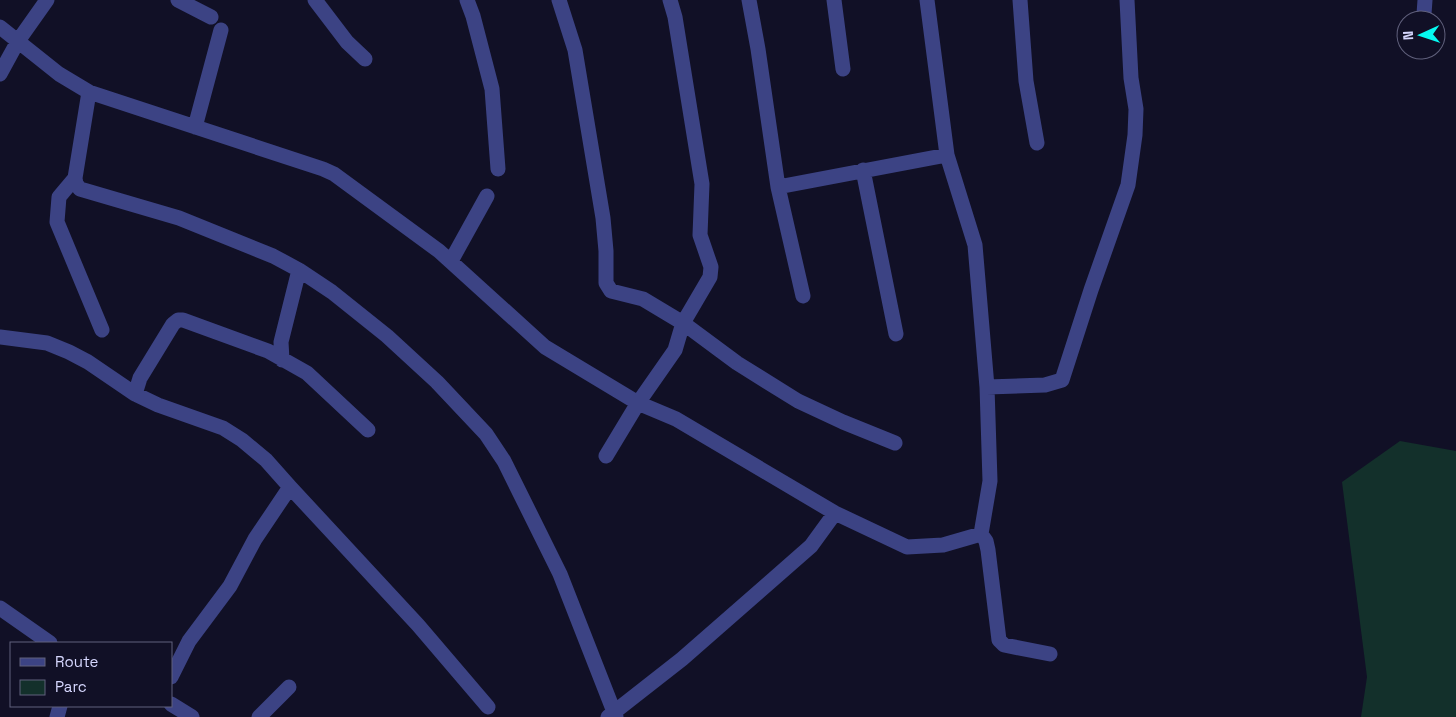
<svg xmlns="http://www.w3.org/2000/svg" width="1456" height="717" font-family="'Space Grotesk',sans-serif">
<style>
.green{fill:#13302b}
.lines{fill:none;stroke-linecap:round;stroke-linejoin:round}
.minor{stroke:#3c4384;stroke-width:15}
</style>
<rect width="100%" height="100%" fill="#111026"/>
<path class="green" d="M 1400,441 L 1456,451 L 1456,717 L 1361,717 L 1367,677 L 1342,482 Z"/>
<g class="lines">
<path class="minor" d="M 178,0 L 211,17
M 315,0 L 347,42 L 365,59
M 467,0 L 473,16 L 492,89 L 498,169
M 559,0 L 575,50 L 603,218 L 606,251 L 606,283 L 611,291 L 643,299 L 683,323 L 737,363 L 798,401 L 843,422 L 895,443
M 749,0 L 758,49 L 778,187 L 803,296
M 834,0 L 843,69
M 927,0 L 947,155 L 975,245 L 987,387 L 990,481 L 981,534
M 1020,0 L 1026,81 L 1037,143
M 1424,14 L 1425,0
M 0,27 L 59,74 L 89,92 L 323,169 L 334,174 L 439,251 L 545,347 L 638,403 L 676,419 L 835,513 L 907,547 L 943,545 L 981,534
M 0,74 L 18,41 L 47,0
M 89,92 L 75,178 L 76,184 L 80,189 L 179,218 L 273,256 L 299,270 L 332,292 L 387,336 L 437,382 L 486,434 L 504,461 L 560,574 L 616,717
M 195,127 L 221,30
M 863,170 L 896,334
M 75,178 L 59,197 L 57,222 L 102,330
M 778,187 L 947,155
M 451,261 L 487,196
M 0,337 L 47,343 L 69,352 L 88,362 L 135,394 L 158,405 L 223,428 L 242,440 L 266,460 L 290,487 L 418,625 L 488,707
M 282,360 L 281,342 L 299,270
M 987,387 L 1045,385 L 1062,380 L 1091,290 L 1128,185 L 1135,135 L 1136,109 L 1131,78 L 1127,0
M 135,394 L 140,378 L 173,324 L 178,320 L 183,320 L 268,351 L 307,373 L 368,430
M 606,456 L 638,403 L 675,350 L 683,323 L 710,277 L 711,267 L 700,235 L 702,184 L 675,17 L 670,0
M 981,534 L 986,541 L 988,550 L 999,640 L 1004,645 L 1050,654
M 0,608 L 50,643
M 171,677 L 189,641 L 230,586 L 255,539 L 290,487
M 171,704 L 192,717
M 57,717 L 60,706
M 259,717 L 289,687
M 608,717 L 682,659 L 811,546 L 835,513"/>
</g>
<rect x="10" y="642" width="162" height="65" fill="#111026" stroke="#60607c"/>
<rect x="20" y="658" width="25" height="8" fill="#3c4384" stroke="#60607c"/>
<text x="55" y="667" font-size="15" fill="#d6d7fe">Route</text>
<rect x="20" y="680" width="25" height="15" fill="#13302b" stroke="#60607c"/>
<text x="55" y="692" font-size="15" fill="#d6d7fe">Parc</text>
<g transform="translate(1421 35) rotate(267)"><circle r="24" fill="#111026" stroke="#60607c"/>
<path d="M0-4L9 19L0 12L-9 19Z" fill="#06faf1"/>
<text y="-8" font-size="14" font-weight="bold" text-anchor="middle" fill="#d6d7fe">N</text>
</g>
</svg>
